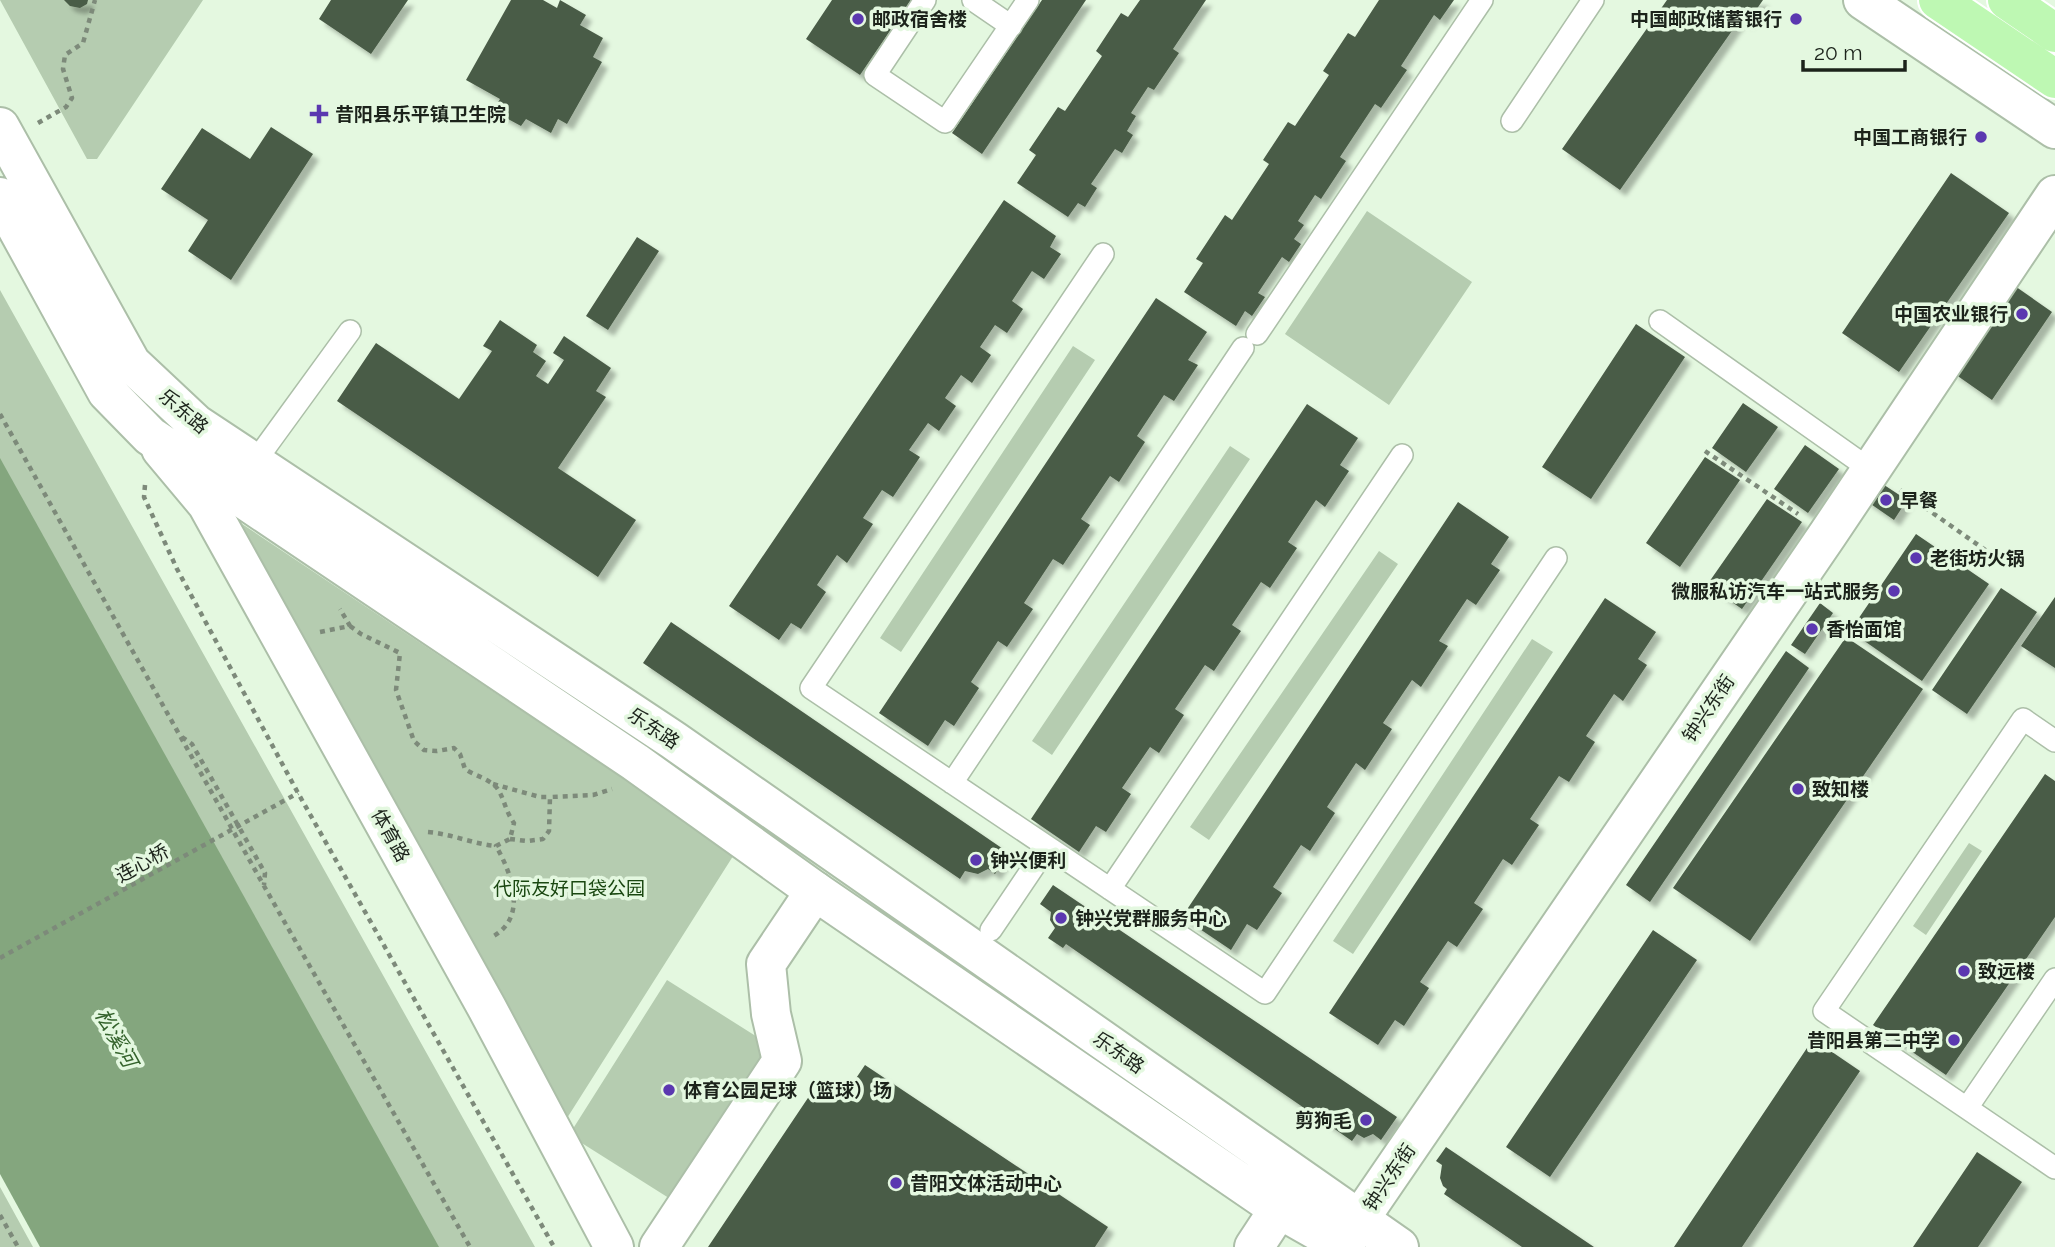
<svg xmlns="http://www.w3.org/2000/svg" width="2055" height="1247" font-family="Raleway,'Noto Sans SC',sans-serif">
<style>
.green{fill:#b5ccb0}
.water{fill:#84a67e}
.building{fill:#4a5b47;filter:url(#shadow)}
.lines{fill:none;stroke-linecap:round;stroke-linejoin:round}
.service-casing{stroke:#acbfa8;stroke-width:24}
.minor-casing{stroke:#acbfa8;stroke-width:42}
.tertiary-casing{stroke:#acbfa8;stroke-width:42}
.secondary-casing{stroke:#acbfa8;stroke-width:42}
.primary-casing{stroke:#fff;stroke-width:42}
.path{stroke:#7d8a7a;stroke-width:4.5;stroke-dasharray:5 5;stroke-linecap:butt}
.service{stroke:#fff;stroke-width:21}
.minor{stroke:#fff;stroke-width:38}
.tertiary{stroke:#fff;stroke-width:38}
.secondary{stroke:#fff;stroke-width:38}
.primary{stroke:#bef8b3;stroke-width:38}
.path-bridge{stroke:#7d8a7a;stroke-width:4.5;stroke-dasharray:5 5;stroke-linecap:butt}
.poi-dot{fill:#5b38b0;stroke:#e4f8e0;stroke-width:2.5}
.labels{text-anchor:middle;stroke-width:7;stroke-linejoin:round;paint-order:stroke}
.poi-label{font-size:19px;font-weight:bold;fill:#1c231b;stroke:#e4f8e0;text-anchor:start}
.street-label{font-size:19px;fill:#1c231b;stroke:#e4f8e0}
.park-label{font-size:19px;fill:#194710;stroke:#e4f8e0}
.water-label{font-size:21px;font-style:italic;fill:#34632c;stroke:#e4f8e0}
</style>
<defs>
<filter id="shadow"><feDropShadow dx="6" dy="6" stdDeviation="2" flood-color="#0004"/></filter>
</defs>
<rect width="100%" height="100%" fill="#e4f8e0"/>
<path class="green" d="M 0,0 L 203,0 L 97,159 L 87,159 Z
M 1367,211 L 1472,282 L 1389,405 L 1285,334 Z
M 0,290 L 535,1247 L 418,1247 L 0,519 Z
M 1073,346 L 1095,360 L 901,652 L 880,638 Z
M 1230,446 L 1250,459 L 1052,755 L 1032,741 Z
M 218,508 L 735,853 L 562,1126 Z
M 1379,551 L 1398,564 L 1209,840 L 1190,827 Z
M 1532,639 L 1553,652 L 1353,954 L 1333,941 Z
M 1969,843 L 1982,851 L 1926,935 L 1913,926 Z
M 667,980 L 770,1045 L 672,1200 L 569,1135 Z
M 0,1187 L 33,1247 L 0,1247 Z"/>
<path class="water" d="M 0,458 L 439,1247 L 40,1247 L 0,1174 Z"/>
<path class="building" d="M 64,0 L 88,0 L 87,4 L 80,8 L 70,6 Z
M 331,0 L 408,0 L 371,54 L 319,19 Z
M 511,0 L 543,0 L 557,8 L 560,0 L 586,15 L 580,25 L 603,38 L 593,57 L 602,62 L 567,124 L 558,119 L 551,133 L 526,119 L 521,126 L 493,111 L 500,99 L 466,80 Z
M 832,0 L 911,0 L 860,75 L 806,39 Z
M 1042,0 L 1086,0 L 982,154 L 952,133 Z
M 1140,0 L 1206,0 L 1173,49 L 1179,53 L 1154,90 L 1148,87 L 1131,113 L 1136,116 L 1127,131 L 1133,135 L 1122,153 L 1115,149 L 1091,184 L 1097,188 L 1085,207 L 1078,203 L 1068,217 L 1017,183 L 1036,155 L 1029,150 L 1058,107 L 1065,111 L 1102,56 L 1096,51 L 1121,13 L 1128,17 Z
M 1379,0 L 1454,0 L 1440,20 L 1434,15 L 1401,66 L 1407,70 L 1381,108 L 1375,104 L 1340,157 L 1346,161 L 1321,199 L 1315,195 L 1298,221 L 1304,225 L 1294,239 L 1301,244 L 1289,262 L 1282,257 L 1258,293 L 1265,297 L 1252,316 L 1245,311 L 1236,326 L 1184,292 L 1203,263 L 1196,259 L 1225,215 L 1232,220 L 1269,164 L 1263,160 L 1288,122 L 1295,126 L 1329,75 L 1323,71 L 1348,33 L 1355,37 Z
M 1667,0 L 1763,0 L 1747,23 L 1741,18 L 1620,190 L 1562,149 Z
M 271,127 L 313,154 L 231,280 L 188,251 L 208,220 L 161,189 L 202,128 L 250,159 Z
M 1951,173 L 2009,213 L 1899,372 L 1842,333 Z
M 1004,200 L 1056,236 L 1050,247 L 1061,254 L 1044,279 L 1032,271 L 1012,301 L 1023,309 L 1007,333 L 995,325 L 980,347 L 991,355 L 972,383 L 961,375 L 945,398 L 956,406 L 939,431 L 928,423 L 909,450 L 920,457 L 893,497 L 882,490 L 863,518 L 873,524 L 847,563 L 837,555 L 817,585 L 826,592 L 801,629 L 791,623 L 779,640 L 729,606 Z
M 637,237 L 659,251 L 608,330 L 586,316 Z
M 2012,284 L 2052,312 L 1992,400 L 1952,372 Z
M 1156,298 L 1207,332 L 1188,360 L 1198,365 L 1174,401 L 1164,395 L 1137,436 L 1145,442 L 1119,482 L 1110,476 L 1081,519 L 1090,525 L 1063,565 L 1053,559 L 1024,603 L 1033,609 L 1007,647 L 998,641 L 971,682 L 979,688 L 954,726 L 945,720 L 928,746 L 879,713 Z
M 500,320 L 537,345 L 533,352 L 546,361 L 536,376 L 548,384 L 564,360 L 553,353 L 564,336 L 611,368 L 596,391 L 606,397 L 558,468 L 636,520 L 598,577 L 337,401 L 376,343 L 459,399 L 492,351 L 483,346 Z
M 1636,324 L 1685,357 L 1591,499 L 1542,467 Z
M 1743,403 L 1778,427 L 1746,472 L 1712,448 Z
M 1307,404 L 1358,438 L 1340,465 L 1349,471 L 1325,507 L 1316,500 L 1288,542 L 1297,548 L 1270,588 L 1261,582 L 1232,625 L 1241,631 L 1214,671 L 1205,665 L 1175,709 L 1184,715 L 1159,753 L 1150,747 L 1122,788 L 1131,794 L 1106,832 L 1096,826 L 1079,852 L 1031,819 Z
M 1805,445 L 1839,469 L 1808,513 L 1774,489 Z
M 1705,457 L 1740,480 L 1680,567 L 1646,543 Z
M 1878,481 L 1907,500 L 1894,520 L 1865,500 Z
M 1767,499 L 1802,522 L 1742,609 L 1707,585 Z
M 1458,502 L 1509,537 L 1491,564 L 1500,570 L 1476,605 L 1467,599 L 1439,641 L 1448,646 L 1421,687 L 1412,680 L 1383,723 L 1392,729 L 1365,770 L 1356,763 L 1327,807 L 1335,813 L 1310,851 L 1301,845 L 1273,887 L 1282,893 L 1257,930 L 1247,924 L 1231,950 L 1182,917 Z
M 1916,534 L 1989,584 L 1922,681 L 1850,631 Z
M 2001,588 L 2037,612 L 1967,714 L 1932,690 Z
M 2055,597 L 2055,668 L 2021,646 Z
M 1605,598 L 1656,632 L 1638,659 L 1647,665 L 1623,701 L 1614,694 L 1586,736 L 1595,742 L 1569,782 L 1559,776 L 1530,819 L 1539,825 L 1512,865 L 1503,859 L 1474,903 L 1483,909 L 1457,947 L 1448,941 L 1420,982 L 1429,988 L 1404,1026 L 1395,1020 L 1378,1045 L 1329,1013 Z
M 1820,603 L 1833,613 L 1805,654 L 1791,645 Z
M 671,622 L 1009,853 L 995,874 L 988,869 L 978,874 L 965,871 L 960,879 L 643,663 Z
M 1846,637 L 1923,689 L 1750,941 L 1673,888 Z
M 1786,651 L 1809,668 L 1650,902 L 1626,885 Z
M 2045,774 L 2055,781 L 2055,917 L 1946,1075 L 1873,1025 Z
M 1053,885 L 1397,1117 L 1381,1140 L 1373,1134 L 1364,1138 L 1357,1134 L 1352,1141 L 1066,944 L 1063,948 L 1048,938 L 1055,928 L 1050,920 L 1051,912 L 1040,904 Z
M 1653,930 L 1697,960 L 1550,1177 L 1506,1147 Z
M 1813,1039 L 1860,1071 L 1742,1247 L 1674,1247 Z
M 865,1065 L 1108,1227 L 1095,1247 L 708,1247 L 820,1080 L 844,1096 Z
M 1446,1147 L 1594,1247 L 1522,1247 L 1444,1194 L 1447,1189 L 1443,1186 L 1440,1178 L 1442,1165 L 1436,1161 Z
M 1977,1152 L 2022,1182 L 1978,1247 L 1913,1247 Z"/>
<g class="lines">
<g class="service-casing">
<path id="service" d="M 925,0 L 875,75 L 945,122 L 1028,0
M 973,0 L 1011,26
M 1512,121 L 1593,0
M 1103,254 L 811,688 L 1265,993 L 1556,558
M 1660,321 L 1871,470
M 1257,334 L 1482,0
M 254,463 L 350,331
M 2055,741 L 2023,719 L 1824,1011 L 2055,1168
M 952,783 L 1243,348
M 1110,889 L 1402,455
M 991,930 L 1047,847
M 1967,1108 L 2055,979"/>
</g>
<g class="minor-casing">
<path id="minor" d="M 659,1247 L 782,1061 L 771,1014 L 766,964 L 815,891
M 1254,1247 L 1279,1209"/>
</g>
<g class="tertiary-casing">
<path id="tertiary" d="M 161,449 L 207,504 L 487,1008 L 614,1247
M 1359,1220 L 1828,534 L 2055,195"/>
</g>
<g class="secondary-casing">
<path id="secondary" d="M 1863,0 L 2055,129
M 0,127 L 131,363 L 196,424 L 673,740 L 1399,1247
M 0,197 L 107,392 L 150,436 L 635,762 L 815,891 L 1279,1209 L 1346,1247"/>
</g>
<g class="primary-casing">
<path id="primary" d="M 1938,0 L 2055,79
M 2007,0 L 2055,33"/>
</g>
<path class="path" d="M 38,123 L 66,107 L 72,98 L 63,69 L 65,55 L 83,43 L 95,0
M 0,414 L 264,886 L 470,1247
M 1705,451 L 1798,514
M 145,485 L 144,497 L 177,569 L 298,793 L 554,1247
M 1900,490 L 2008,566
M 350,626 L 361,634 L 400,653 L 396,690 L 414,741 L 424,750 L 437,751 L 454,748 L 460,754 L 465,769 C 475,776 493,780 499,791 C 505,802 506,812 514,823 L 510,839 L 496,846 C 512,874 529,919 490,938
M 320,632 L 350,626 L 340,609
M 182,737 L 192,744 L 265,873 L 264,885
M 493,784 L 540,797 L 550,797
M 428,832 C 452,834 473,844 496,846
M 510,839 L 527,841 L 543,839 L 549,831 L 550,797 L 593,795 L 612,789
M 0,1215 L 18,1247"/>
<use href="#service" class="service"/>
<use href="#minor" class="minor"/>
<use href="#tertiary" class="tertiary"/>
<use href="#secondary" class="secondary"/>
<use href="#primary" class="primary"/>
<path class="path-bridge" d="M 0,958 L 298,793"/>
</g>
<g class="poi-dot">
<circle cx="858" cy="19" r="7"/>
<circle cx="1796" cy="19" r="7"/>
<path d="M315.5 103.5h7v7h7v7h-7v7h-7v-7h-7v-7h7z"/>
<circle cx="1981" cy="137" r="7"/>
<circle cx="2022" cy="314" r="7"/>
<circle cx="1886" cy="500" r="7"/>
<circle cx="1916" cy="558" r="7"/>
<circle cx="1894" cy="591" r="7"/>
<circle cx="1812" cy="629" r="7"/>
<circle cx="1798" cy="789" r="7"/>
<circle cx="976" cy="860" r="7"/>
<circle cx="1061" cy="918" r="7"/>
<circle cx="1964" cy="971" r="7"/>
<circle cx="1954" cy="1040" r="7"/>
<circle cx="669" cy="1090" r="7"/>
<circle cx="1366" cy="1120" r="7"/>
<circle cx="896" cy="1183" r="7"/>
</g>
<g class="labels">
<g class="poi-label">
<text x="872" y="26">邮政宿舍楼</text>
<text x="1782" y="26" text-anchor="end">中国邮政储蓄银行</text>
<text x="335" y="121">昔阳县乐平镇卫生院</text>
<text x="1967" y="144" text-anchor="end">中国工商银行</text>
<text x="2008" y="321" text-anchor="end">中国农业银行</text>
<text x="1900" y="507">早餐</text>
<text x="1930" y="565">老街坊火锅</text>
<text x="1880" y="598" text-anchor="end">微服私访汽车一站式服务</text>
<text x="1826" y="636">香怡面馆</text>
<text x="1812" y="796">致知楼</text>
<text x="990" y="867">钟兴便利</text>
<text x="1075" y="925">钟兴党群服务中心</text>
<text x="1978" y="978">致远楼</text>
<text x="1940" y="1047" text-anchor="end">昔阳县第二中学</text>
<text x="683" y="1097">体育公园足球（篮球）场</text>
<text x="1352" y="1127" text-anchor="end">剪狗毛</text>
<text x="910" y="1190">昔阳文体活动中心</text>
</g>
<g class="street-label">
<text transform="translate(184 411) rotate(40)" y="7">乐东路</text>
<text transform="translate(1708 708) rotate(-56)" y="7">钟兴东街</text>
<text transform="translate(654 728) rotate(34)" y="7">乐东路</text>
<text transform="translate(391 835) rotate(61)" y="7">体育路</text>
<text transform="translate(142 863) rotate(-29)" y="7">连心桥</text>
<text transform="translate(1119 1052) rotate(35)" y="7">乐东路</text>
<text transform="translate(1389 1177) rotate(-56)" y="7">钟兴东街</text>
</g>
<g class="park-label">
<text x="569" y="895">代际友好口袋公园</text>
</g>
<g class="water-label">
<text transform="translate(116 1038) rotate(61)" y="7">松溪河</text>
</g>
</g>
<path d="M1803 60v10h102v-10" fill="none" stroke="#1c231b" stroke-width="3.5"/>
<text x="1814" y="60" font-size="21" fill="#1c231b" stroke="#e4f8e0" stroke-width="5" paint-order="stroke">20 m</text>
</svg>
